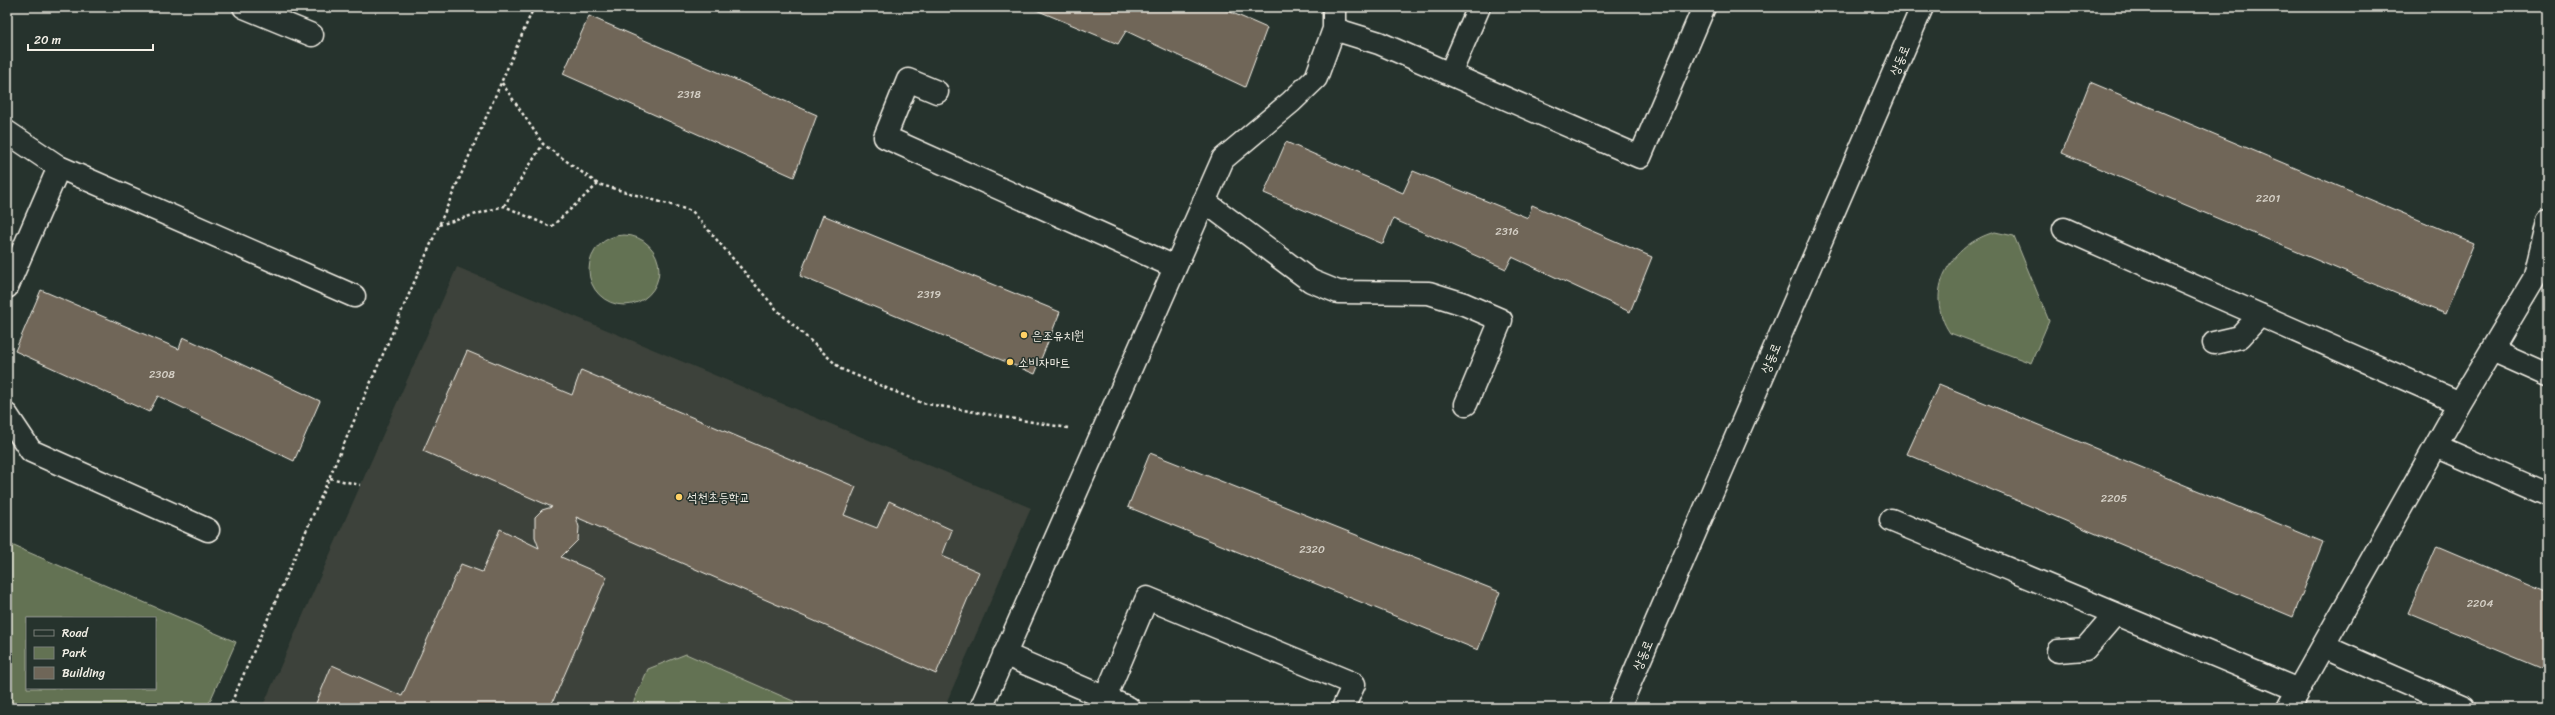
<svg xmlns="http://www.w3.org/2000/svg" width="2555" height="715" font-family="Sriracha,'Poor Story',sans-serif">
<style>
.built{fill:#3c423a}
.green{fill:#637253;stroke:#acb29e;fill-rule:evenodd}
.building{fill:#6f6658;stroke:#f4f1e8}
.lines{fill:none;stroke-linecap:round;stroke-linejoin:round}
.lane-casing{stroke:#f4f1e8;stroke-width:25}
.secondary-casing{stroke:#f4f1e8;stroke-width:25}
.path{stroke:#f4f1e8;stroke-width:2.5;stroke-dasharray:3 3;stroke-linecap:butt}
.lane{stroke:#26332d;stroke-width:22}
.secondary{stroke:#26332d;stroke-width:22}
.poi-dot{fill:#ffd166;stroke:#26332d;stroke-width:1.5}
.labels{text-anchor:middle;stroke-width:3;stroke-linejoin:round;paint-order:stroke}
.number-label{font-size:11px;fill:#d3cec4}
.street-label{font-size:13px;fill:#f4f1e8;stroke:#26332d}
.poi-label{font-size:13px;fill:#f4f1e8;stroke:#26332d;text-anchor:start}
</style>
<rect width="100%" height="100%" fill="#26332d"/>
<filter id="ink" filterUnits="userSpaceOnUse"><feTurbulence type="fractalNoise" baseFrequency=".025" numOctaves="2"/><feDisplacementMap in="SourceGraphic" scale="8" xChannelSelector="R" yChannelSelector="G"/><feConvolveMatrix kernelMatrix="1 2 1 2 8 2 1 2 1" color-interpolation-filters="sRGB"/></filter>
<g filter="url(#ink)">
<path class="built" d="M 457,267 L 1031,508 L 944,708 L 262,708 Z"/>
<path class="green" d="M 1995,232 L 2014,236 L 2049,321 L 2031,363 L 1950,333 C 1922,292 1951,244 1995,232 Z
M589 270a35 35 0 1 1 70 0a35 35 0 1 1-70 0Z
M 7,543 L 236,642 L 207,708 L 7,708 ZM 27,618 L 155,618 L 155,688 L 27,688 Z
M 686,654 L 809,708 L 631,708 L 648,669 Z"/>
<path class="building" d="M 1029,7 L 1219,7 L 1267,28 L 1245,87 L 1126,31 L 1118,44 Z
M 589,16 L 817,115 L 794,177 L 563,74 Z
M 2090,82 L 2474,243 L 2445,314 L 2062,153 Z
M 1286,142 L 1403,193 L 1413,171 L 1528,218 L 1532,205 L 1652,257 L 1630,312 L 1512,257 L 1506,269 L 1393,219 L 1383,244 L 1264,193 Z
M 823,215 L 1060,312 L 1035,374 L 800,276 Z
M 41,290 L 179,349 L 183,337 L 320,401 L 294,461 L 158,396 L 149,412 L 15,351 Z
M 467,351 L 572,395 L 581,370 L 856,487 L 844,515 L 877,528 L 889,501 L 952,530 L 942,556 L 979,572 L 936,674 L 576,517 L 579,527 L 578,540 L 561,557 L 607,577 L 550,708 L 314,708 L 332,665 L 402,696 L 461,564 L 482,572 L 500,529 L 539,548 L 535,537 L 535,517 L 542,510 L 552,507 L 423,451 Z
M 1939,384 L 2323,542 L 2293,617 L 1907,454 Z
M 1150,453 L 1500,592 L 1478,650 L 1128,507 Z
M 2437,546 L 2548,593 L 2548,671 L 2408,613 Z"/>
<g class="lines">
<g class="lane-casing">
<path id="lane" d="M 244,7 L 312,35
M 1334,29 L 1379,43 L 1640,157 L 1704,7
M 1450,74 L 1479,7
M 937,92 L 908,80 L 885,137 L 1175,267
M 7,132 L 59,167 L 354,296
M 1204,201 L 1311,281 L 1338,292 L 1429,293 L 1464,304 L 1501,320 L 1466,404
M 2064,229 L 2460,403
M 7,287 L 59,167
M 2214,343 L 2240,337 L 2260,315
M 2492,350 L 2548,375
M 7,415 L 31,451 L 208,530
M 2436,446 L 2548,495
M 1891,520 L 2298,690
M 2323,646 L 2464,708
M 2058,651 L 2085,649 L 2115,614
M 1004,654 L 1129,708
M 1105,698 L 1147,598 L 1354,684 L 1343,708
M 981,708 L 1223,159 L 1291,102 L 1316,78 L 1334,29 L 1334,7
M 2288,708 L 2460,403 L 2534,279 L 2548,221"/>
</g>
<g class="secondary-casing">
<path id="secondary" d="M 1619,708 L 1922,7"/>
</g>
<path class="path" d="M 502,83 L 543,144 L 598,184 L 692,211 L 777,310 L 841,369 L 922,403 L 1068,428
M 504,206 L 543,144
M 439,225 L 504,206 L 551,227 L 598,184
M 330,478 L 360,485
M 229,708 L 534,7"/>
<use href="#lane" class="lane"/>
<use href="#secondary" class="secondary"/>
</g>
</g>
<g class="poi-dot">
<circle cx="1024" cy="335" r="4"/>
<circle cx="1010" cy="362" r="4"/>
<circle cx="679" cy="497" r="4"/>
</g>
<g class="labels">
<g class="number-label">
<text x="689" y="98">2318</text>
<text x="2268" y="202">2201</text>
<text x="1507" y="235">2316</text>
<text x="929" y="298">2319</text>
<text x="162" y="378">2308</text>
<text x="2114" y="502">2205</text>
<text x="1312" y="553">2320</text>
<text x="2480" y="607">2204</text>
</g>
<g class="street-label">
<text transform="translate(1899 60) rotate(-67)" y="5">상동로</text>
<text transform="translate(1770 358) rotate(-67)" y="5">상동로</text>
<text transform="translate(1642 655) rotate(-67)" y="5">상동로</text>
</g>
<g class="poi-label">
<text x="1032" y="340">은조유치원</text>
<text x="1018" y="367">소비자마트</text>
<text x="687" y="502">석천초등학교</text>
</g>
</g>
<rect width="2555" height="715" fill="none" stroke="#26332d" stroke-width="24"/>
<rect x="12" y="12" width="2531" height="691" fill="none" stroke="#f4f1e8" stroke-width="1.5" filter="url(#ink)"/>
<rect x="26" y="617" width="130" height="72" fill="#26332d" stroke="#787f78"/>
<rect x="34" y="630" width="20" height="6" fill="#26332d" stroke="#787f78"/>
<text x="62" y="637" font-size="12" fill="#f4f1e8">Road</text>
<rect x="34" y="647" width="20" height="12" fill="#637253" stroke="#787f78"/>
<text x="62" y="657" font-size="12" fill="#f4f1e8">Park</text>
<rect x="34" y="667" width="20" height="12" fill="#6f6658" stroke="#787f78"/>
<text x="62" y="677" font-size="12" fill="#f4f1e8">Building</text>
<path d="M28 44v6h125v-6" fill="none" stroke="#f4f1e8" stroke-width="2"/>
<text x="34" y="44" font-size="12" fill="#f4f1e8" stroke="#26332d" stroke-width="3" paint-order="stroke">20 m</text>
</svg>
